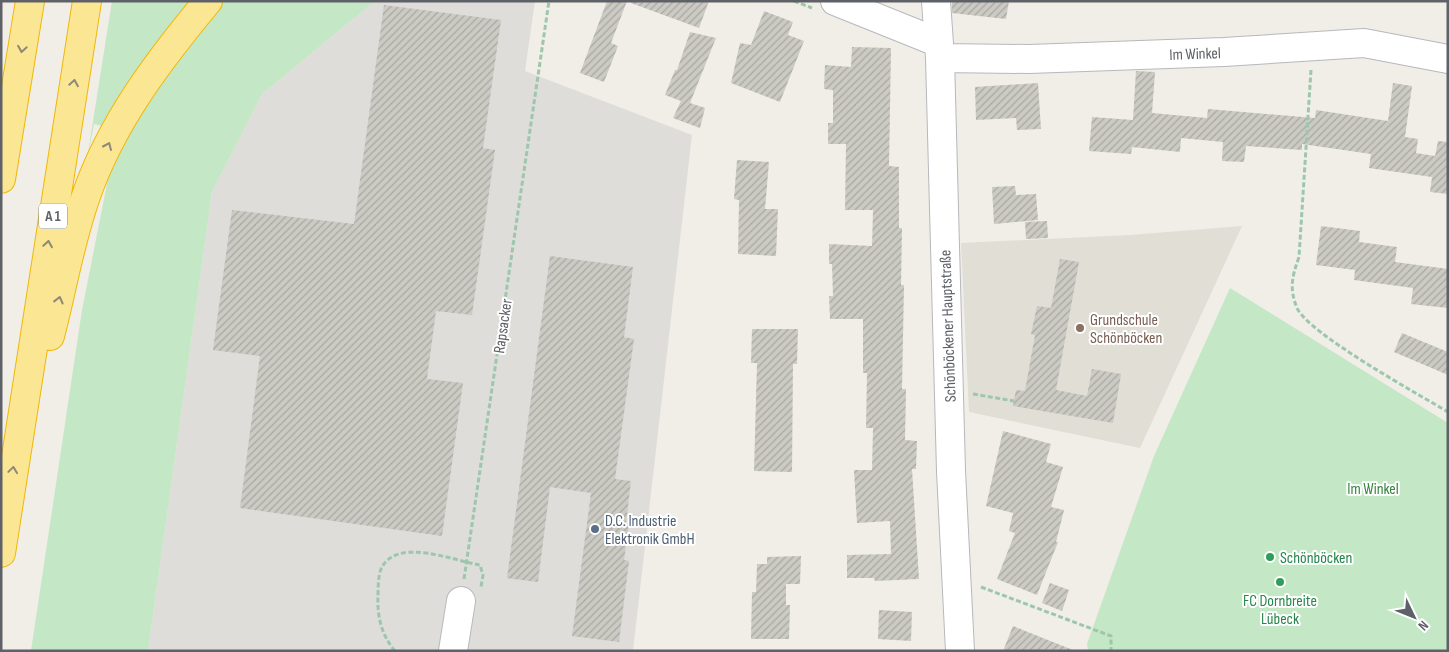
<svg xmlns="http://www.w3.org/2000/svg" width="1449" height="652" font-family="'Sofia Sans Condensed',sans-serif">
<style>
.industrial{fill:#dfddd9}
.education{fill:#e0ded5}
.green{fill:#c4e7c6;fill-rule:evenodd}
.building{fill:url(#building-hatch)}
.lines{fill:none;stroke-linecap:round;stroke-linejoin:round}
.minor-casing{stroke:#b7b8bd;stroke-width:30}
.highway-casing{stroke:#f1b705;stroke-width:30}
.path{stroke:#9dc7ac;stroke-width:3;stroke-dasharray:5 2.5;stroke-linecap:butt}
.minor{stroke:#fff;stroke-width:28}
.highway{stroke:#fbe793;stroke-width:28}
.oneway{stroke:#8d8974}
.education-dot{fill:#8d6e63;stroke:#fff;stroke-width:2}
.service-dot{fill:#5c6f8a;stroke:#fff;stroke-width:2}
.leisure-dot{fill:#2e9e5b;stroke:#fff;stroke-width:2}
.labels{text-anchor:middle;stroke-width:4;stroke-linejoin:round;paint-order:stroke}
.shield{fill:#fff;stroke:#8e9095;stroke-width:1}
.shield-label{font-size:15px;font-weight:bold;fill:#5e6167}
.street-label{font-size:16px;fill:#5e6167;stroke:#fff}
.education-label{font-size:16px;fill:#785e54;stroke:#fff;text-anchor:start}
.park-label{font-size:16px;fill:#378540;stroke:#fff}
.service-label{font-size:16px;fill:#4e5e75;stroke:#fff;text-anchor:start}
.leisure-label{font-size:16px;fill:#27864d;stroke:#fff;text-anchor:start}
</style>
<defs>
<pattern id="building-hatch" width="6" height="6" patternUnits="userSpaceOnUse" patternTransform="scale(1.25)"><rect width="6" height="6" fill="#cbcac3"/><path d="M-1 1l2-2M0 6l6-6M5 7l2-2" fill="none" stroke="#a8a7a2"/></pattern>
</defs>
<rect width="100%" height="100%" fill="#f0eee7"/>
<path class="industrial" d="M 375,1 L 535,1 L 525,71 L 692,135 L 633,651 L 148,651 L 212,192 L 262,94 Z"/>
<path class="education" d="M 1242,226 L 1140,448 L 969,412 L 961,243 L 1130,235 Z"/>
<path class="green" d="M 112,1 L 375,1 L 262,94 L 212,192 L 148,651 L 31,651 L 82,310 L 108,179 L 87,159 ZM 94,124 L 102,126 L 89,155 L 88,155 Z
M 1230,288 L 1448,423 L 1448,651 L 1088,651 L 1087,644 L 1154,456 Z"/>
<path class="building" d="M 607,1 L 627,1 L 611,43 L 618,46 L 604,82 L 580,73 Z
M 631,1 L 709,1 L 699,28 L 631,3 Z
M 952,1 L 1009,1 L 1006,19 L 952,13 Z
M 384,5 L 501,20 L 483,148 L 495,150 L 472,315 L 436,311 L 427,379 L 463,383 L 442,536 L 240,508 L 260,356 L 213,350 L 232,210 L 354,224 Z
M 764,11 L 793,22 L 788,35 L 804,41 L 780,102 L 731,83 L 740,43 L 751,45 Z
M 690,32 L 716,38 L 690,103 L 705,108 L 700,128 L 673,118 L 681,101 L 665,95 L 675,70 L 677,70 Z
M 852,47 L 891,48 L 889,166 L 899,167 L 899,228 L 902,228 L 901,285 L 904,285 L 902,389 L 906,389 L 905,440 L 917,441 L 916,469 L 912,469 L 919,579 L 875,581 L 874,578 L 847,578 L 847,555 L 891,554 L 890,521 L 857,523 L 854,470 L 872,470 L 873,428 L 866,428 L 867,373 L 863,373 L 863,319 L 830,319 L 829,296 L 833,296 L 832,264 L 829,264 L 829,244 L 872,246 L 873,210 L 845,210 L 846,144 L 828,144 L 828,123 L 833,123 L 833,90 L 824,89 L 825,65 L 851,67 Z
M 1136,71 L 1155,72 L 1152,113 L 1207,118 L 1208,109 L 1315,118 L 1316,110 L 1388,121 L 1393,83 L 1412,86 L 1405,137 L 1418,139 L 1416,153 L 1435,156 L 1438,141 L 1448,142 L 1448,194 L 1430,192 L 1432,177 L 1369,168 L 1371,154 L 1302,144 L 1302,150 L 1246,146 L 1244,162 L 1222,161 L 1223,142 L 1181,138 L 1180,152 L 1132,147 L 1131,154 L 1089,151 L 1092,117 L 1133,120 Z
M 1038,83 L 1041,129 L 1017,130 L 1016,118 L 976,120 L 975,87 Z
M 737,160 L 769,162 L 765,209 L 778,209 L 776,256 L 738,254 L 739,200 L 734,199 Z
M 1015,186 L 1016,195 L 1036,194 L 1038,220 L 994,224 L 992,187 Z
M 1047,221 L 1048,238 L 1026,239 L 1025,222 Z
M 1321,226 L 1360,231 L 1359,242 L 1397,247 L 1395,262 L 1448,269 L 1448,308 L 1411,304 L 1413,288 L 1354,280 L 1355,270 L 1316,265 Z
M 550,256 L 633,267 L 624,337 L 634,339 L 615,479 L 631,481 L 626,523 L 629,524 L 624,560 L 629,561 L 619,642 L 572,636 L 591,493 L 550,487 L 538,582 L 507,578 Z
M 1060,259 L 1079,262 L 1056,390 L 1087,396 L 1092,369 L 1121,374 L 1113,423 L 1013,406 L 1016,390 L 1025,391 L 1035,335 L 1031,334 L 1037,306 L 1051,308 Z
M 752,329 L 798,329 L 797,364 L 793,364 L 792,472 L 754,471 L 757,363 L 751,363 Z
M 1402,333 L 1448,352 L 1448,375 L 1394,352 Z
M 1003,431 L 1051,444 L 1046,462 L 1063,467 L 1051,507 L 1064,510 L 1056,542 L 1058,542 L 1037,595 L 997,579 L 1015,533 L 1009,531 L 1013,513 L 986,506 Z
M 801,556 L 800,584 L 786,584 L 786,605 L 790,605 L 789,639 L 751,639 L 752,592 L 756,592 L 757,564 L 767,564 L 767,557 Z
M 1050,583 L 1069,590 L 1062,611 L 1042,603 Z
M 879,610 L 912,612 L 911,641 L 878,639 Z
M 1013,626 L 1073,650 L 1073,651 L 1003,651 Z"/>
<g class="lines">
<g class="minor-casing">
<path id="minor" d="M 835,1 L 937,42
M 936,1 L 940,58 L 951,471 L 960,651
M 940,58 L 1029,59 L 1224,52 L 1364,43 L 1448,59
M 453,651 L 461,601"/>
</g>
<g class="highway-casing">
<path id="highway" d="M 1,179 L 30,1
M 50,336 C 62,290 70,241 86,196 C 111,123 159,60 208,1
M 1,553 L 87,1"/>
</g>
<path class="path" d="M 794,1 L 812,8
M 1311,70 L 1299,257 C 1292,277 1289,288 1297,308 C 1309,334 1418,394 1448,412
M 973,394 L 1014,401
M 464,579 L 549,1
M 981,587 L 1111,636 L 1111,651
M 395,651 C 382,636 377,617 378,597 C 378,589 378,574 382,567 C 399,537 454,561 480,565 L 483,575 L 481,587"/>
<use href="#minor" class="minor"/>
<use href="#highway" class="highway"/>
</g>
<defs><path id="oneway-chevron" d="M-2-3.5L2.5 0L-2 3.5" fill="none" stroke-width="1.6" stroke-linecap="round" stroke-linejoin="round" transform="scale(1.25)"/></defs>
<g class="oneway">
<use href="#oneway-chevron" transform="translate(22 49) rotate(99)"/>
<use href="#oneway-chevron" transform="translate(74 83) rotate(-81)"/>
<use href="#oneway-chevron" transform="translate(108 146) rotate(-66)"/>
<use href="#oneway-chevron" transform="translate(48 244) rotate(-81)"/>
<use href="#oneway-chevron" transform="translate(59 300) rotate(-76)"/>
<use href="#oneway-chevron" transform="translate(13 470) rotate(-82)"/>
</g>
<circle class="education-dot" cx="1080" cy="328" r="5"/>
<circle class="service-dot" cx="595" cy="529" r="5"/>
<g class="leisure-dot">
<circle cx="1270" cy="557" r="5"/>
<circle cx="1280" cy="582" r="5"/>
</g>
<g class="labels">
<rect class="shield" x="39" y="203.5" width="28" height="25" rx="4"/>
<g class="shield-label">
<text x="53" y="221">A 1</text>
</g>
<g class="street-label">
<text transform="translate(1195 53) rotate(-2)" y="6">Im Winkel</text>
<text transform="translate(502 326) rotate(-82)" y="6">Rapsacker</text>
<text transform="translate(947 326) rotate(-92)" y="6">Schönböckener Hauptstraße</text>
</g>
<g class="education-label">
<text x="1090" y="325">Grundschule<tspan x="1090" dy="18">Schönböcken</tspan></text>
</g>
<g class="park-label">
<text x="1373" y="494">Im Winkel</text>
</g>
<g class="service-label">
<text x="605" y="526">D.C. Industrie<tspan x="605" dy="18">Elektronik GmbH</tspan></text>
</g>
<g class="leisure-label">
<text x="1280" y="563">Schönböcken</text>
<text x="1280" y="606" text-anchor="middle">FC Dornbreite<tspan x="1280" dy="18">Lübeck</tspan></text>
</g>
</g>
<rect width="1449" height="652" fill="none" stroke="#5e6167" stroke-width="5"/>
<g transform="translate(1414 617) rotate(133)" stroke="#ffffff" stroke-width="4" paint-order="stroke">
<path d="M0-4L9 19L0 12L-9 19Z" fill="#5e6167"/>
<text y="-8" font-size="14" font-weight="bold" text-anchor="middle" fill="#5e6167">N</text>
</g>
</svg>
